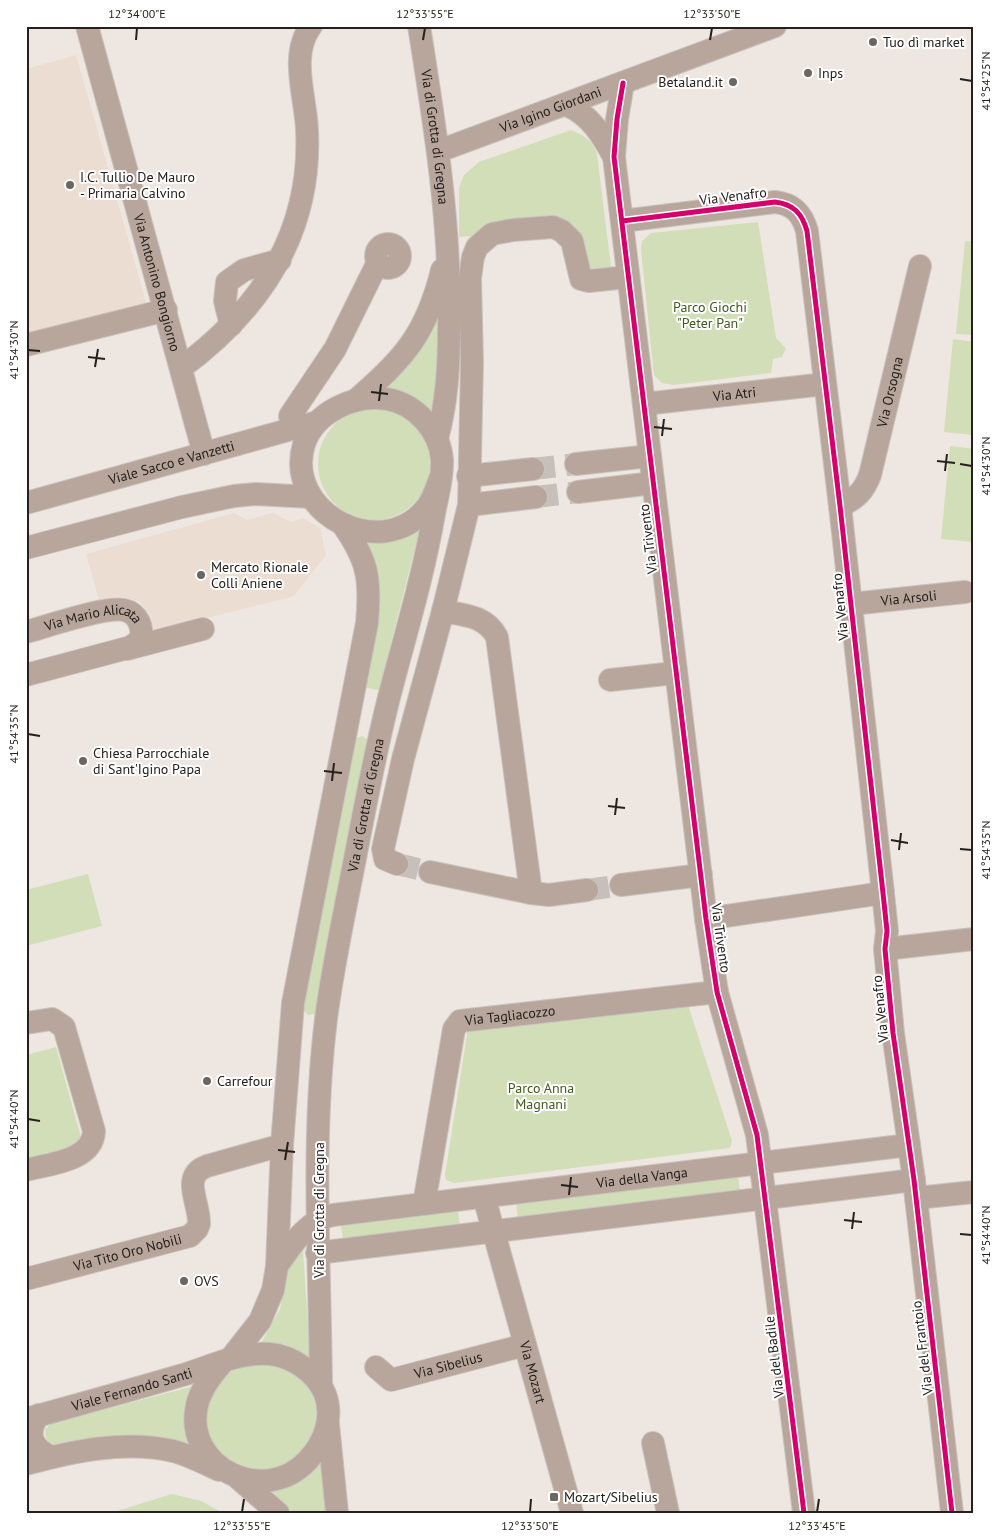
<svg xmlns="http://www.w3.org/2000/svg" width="1000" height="1539" font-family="'PT Sans',sans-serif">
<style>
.built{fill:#ebddd1}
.green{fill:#d1deb8}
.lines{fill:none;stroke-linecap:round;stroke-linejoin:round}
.minor-tunnel{stroke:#c6bfba;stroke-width:22;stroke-dasharray:22 11;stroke-linecap:butt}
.minor-casing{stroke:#c9c3be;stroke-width:24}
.minor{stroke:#b8a69c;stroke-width:22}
.cycleway-casing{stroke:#fff;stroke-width:8}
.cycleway{stroke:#d6006c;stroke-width:5}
.ticks{fill:none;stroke:#25201c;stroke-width:2}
.poi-dot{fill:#6b6661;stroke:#fff;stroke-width:2}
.labels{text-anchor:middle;stroke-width:4;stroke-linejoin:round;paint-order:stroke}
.poi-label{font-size:14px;fill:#25201c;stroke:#fff;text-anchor:start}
.street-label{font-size:14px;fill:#25201c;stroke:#fff}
.park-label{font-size:14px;fill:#425b1d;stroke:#fff}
.neatline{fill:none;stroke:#25201c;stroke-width:2}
.ticks-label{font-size:12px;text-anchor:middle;fill:#25201c}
</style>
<rect width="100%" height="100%" fill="#eee7e1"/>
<path class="built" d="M 76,55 L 146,302 L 26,335 L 26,69 Z
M 234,513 L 247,520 L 273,513 L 291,522 L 303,518 L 320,528 L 326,555 L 294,596 L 154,631 L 150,614 L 139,601 L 117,596 L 99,600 L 86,554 Z"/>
<path class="green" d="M 571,130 C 585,136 592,140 597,154 L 611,267 L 587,269 L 574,229 L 491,224 L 472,236 L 459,237 L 459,188 L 464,175 L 479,162 Z
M 758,222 L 776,338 L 786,348 L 782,357 L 773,359 L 771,373 L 674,385 L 662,383 L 654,375 L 641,250 L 642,241 L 651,233 Z
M 965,241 L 974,242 L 974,335 L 956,334 Z
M 445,297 L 438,422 L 382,390 Z
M 953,339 L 974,342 L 974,435 L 944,432 Z
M318 464a56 56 0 1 1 112 0a56 56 0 1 1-112 0Z
M 950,446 L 974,449 L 974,542 L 941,539 Z
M 422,520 L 379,690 L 366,688 L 379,617 L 379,595 L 367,540 Z
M 362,736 L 368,740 L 317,1009 L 315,1014 L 308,1015 L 302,1008 L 355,741 L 357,738 Z
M 88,874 L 102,926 L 26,946 L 26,890 Z
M 688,1005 L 732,1141 L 730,1148 L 454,1183 L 446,1180 L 445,1175 L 468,1028 Z
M 56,1047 L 84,1148 L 26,1164 L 26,1055 Z
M 738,1175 L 740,1192 L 518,1219 L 516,1202 Z
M 458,1211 L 460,1225 L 343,1239 L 341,1226 Z
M 303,1250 L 310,1355 L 307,1357 L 284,1344 L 261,1343 L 280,1309 L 289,1264 Z
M207 1417a55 55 0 1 1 110 0a55 55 0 1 1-110 0Z
M 194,1386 C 181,1412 184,1419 194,1445 C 148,1429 102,1434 55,1444 C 47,1443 45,1438 45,1430 L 50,1424 Z
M 321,1457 L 329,1513 L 293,1513 L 269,1488 Z
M 172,1494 L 201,1501 L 223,1513 L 111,1513 Z"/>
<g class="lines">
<path class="minor-tunnel" d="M 533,469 L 576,464
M 536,497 L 578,492
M 397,864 L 430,872
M 587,890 L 621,885"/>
<g class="minor-casing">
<g id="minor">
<path id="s1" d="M 87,26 L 204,454"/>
<path id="s2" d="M 419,26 C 435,126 451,226 449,327 C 449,366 447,402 437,439"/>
<path d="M 623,83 L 617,119 L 614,157 L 706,919 L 717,992 L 757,1135 L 804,1513"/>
<path d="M 567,105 C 591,116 602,135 614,157"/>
<path id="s3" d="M 439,151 L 775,26"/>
<path d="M 622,221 L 775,202 C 793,204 802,213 807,231 L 840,506 L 883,893 L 887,931 L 885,949 L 893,1033 L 914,1180 L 952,1513"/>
<circle cx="388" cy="256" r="12"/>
<path d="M 231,325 L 225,301 L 227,282 L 244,270 L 280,260"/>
<path d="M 26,345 L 166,310"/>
<path d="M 181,368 C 261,309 312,233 307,130 C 306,98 289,55 311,26"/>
<path d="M 355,401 C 404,358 426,335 442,270"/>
<path id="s4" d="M 644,404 L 825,384"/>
<path d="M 293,429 L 290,416 L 335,349 L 378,262"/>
<path d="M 576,464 L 650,456"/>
<path d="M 468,476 L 533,469"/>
<path d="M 578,492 L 653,483"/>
<path id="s5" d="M 26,503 L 317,422"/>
<path d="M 469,505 L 536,497"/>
<path id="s6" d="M 840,506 C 856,499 864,491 870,475 L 920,266"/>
<path d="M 26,548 L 182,507 L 234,496 L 256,494 L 311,497"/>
<path id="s7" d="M 851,604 L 965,592"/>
<path d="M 443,611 C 465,615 486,616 497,637 L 531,893"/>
<path id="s8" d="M 26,632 C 48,626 105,606 124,610 C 138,613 144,628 140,640 L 131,647 L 26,675"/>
<path d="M 127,649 L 203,629"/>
<path d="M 610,680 L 675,673"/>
<path d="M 397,864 L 385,859 L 383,849 L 403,759 L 443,611 L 469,505 L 472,362 L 470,278 L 473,257 L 477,247 L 492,234 L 513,230 L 553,227 L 562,231 L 572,241 L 581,279 L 589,281 L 628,277"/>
<path d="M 430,872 L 531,893 L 549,895 L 587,890"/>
<path d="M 621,885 L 701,875"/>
<path d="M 706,919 L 883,893"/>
<path d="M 885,949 L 974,939"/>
<path d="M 26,1023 L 52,1019 L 64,1027 L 94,1131 C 93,1161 49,1164 26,1170"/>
<path id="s9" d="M 484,1197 L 572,1513"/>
<path d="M 916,1198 L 974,1192"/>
<path id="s10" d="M 424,1204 L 454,1029 L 460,1021 L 717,992"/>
<path d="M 317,1253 L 914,1180"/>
<path id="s11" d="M 277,1266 C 291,1246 307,1220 333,1215 L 909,1145"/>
<path id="s12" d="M 26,1279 L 190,1236 L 197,1229 L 199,1224 C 200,1203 180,1176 207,1166 L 282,1145"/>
<path d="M 231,1358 L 260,1321 L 273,1290 L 277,1266 L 282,1145 L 293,1003 L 367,623 C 371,579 368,561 343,525"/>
<path id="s13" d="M 376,1367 L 391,1380 L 525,1345"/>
<path id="s14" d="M 321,1386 C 320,1264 311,1141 326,1019 C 332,972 342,925 351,879 C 364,814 375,749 392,686 C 407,629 424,572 434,514 C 437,497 443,478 442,460 C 440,431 416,404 387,399 C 354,394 315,412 304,444 C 283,514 383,564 427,507 C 434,498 437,486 441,476"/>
<path d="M 39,1415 C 25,1433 32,1449 52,1457"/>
<path id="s15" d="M 26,1419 C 77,1405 128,1391 179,1376 C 209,1368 238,1351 270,1354 C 292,1356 317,1373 325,1394 C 334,1418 324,1443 308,1460 C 265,1507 183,1468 197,1405 C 201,1388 212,1374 224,1361"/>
<path d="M 328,1424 L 337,1513"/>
<path d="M 653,1443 L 668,1513"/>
<path d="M 26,1464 C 73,1451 125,1440 173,1451 C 189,1455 204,1463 219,1470"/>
<path d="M 238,1478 L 278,1513"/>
</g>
</g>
<use href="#minor" class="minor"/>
<g class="cycleway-casing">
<path id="cycleway" d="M 623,83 L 617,119 L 614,157 L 706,919 L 717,992 L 757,1135 L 804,1513
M 622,221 L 775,202 C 793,204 802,213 807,231 L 840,506 L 883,893 L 887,931 L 885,949 L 893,1033 L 914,1180 L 952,1513"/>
</g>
<use href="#cycleway" class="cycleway"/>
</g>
<path class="ticks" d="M 136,40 L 137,28M 423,40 L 425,28M 710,40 L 712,28M 960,79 L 972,81M 28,350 L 40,351M 88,357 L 105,359M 95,367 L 98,349M 371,392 L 388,394M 379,401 L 381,384M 654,427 L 672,429M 662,436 L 664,419M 937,461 L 955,463M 960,464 L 972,466M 945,471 L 947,454M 28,734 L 40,736M 324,771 L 342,773M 332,781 L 334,763M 608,806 L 625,808M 615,815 L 617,798M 891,840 L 908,843M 960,849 L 972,850M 899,850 L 901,833M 28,1119 L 40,1121M 278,1150 L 295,1152M 285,1160 L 288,1142M 561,1185 L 578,1187M 569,1195 L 571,1177M 844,1220 L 862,1222M 852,1229 L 854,1212M 960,1234 L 972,1235M 242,1512 L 244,1499M 530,1512 L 531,1499M 817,1512 L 819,1499"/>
<g class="poi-dot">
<circle cx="873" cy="42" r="5"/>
<circle cx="808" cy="73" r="5"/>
<circle cx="733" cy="82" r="5"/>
<circle cx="70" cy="185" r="5"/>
<circle cx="201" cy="575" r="5"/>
<circle cx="83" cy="761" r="5"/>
<circle cx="207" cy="1081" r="5"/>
<circle cx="184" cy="1281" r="5"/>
<rect x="549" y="1492" width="10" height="10" rx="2.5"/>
</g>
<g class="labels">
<g class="poi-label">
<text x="883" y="47">Tuo dì market</text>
<text x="818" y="78">Inps</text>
<text x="723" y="87" text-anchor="end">Betaland.it</text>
<text x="80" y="182">I.C. Tullio De Mauro<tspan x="80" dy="16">- Primaria Calvino</tspan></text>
<text x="211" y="572">Mercato Rionale<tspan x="211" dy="16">Colli Aniene</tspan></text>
<text x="93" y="758">Chiesa Parrocchiale<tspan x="93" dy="16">di Sant'Igino Papa</tspan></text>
<text x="217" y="1086">Carrefour</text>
<text x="194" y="1286">OVS</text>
<text x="564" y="1502">Mozart/Sibelius</text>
</g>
<g class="street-label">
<text dy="5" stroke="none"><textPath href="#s3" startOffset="119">Via Igino Giordani</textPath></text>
<text dy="5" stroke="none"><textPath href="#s2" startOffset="112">Via di Grotta di Gregna</textPath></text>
<text transform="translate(733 196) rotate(-7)" y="5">Via Venafro</text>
<text dy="5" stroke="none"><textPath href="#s1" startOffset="266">Via Antonino Bongiorno</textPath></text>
<text dy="5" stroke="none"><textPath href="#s6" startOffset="130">Via Orsogna</textPath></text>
<text dy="5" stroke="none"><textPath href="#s4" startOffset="91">Via Atri</textPath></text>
<text dy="5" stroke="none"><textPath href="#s5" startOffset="151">Viale Sacco e Vanzetti</textPath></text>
<text transform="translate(648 539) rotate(-97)" y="5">Via Trivento</text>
<text dy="5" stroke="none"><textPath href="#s7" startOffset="58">Via Arsoli</textPath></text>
<text transform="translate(840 607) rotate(-96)" y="5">Via Venafro</text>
<text dy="5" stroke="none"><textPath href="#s8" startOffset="70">Via Mario Alicata</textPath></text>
<text dy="5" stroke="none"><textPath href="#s14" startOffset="585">Via di Grotta di Gregna</textPath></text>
<text transform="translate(721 938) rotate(82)" y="5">Via Trivento</text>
<text transform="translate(880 1009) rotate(-96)" y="5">Via Venafro</text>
<text dy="5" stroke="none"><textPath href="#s10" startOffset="238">Via Tagliacozzo</textPath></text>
<text dy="5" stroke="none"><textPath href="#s11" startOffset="389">Via della Vanga</textPath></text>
<text transform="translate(319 1210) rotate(-90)" y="5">Via di Grotta di Gregna</text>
<text dy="5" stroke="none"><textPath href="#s12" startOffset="105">Via Tito Oro Nobili</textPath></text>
<text transform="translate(922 1348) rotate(-97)" y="5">Via del Frantoio</text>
<text transform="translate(774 1357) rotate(-97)" y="5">Via del Badile</text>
<text dy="5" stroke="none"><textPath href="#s13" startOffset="79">Via Sibelius</textPath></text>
<text dy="5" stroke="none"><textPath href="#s9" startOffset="182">Via Mozart</textPath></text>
<text dy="5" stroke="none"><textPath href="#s15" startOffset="110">Viale Fernando Santi</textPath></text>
</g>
<g class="park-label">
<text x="710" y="312">Parco Giochi<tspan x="710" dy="16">"Peter Pan"</tspan></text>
<text x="541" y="1093">Parco Anna<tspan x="541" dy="16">Magnani</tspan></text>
</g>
</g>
<rect width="1000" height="1539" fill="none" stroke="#ffffff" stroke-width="55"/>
<rect x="28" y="28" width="944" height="1484" class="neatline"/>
<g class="ticks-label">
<text x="137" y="18">12°34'00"E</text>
<text x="425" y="18">12°33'55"E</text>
<text x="712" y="18">12°33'50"E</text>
<text transform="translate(986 81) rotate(-90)" y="4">41°54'25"N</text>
<text transform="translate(14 350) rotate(-90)" y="4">41°54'30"N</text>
<text transform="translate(986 466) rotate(-90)" y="4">41°54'30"N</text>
<text transform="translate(14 734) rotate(-90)" y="4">41°54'35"N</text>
<text transform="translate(986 850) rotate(-90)" y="4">41°54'35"N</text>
<text transform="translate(14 1119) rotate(-90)" y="4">41°54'40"N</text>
<text transform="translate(986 1235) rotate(-90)" y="4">41°54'40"N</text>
<text x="242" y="1530">12°33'55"E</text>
<text x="530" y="1530">12°33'50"E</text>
<text x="817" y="1530">12°33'45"E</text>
</g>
</svg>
